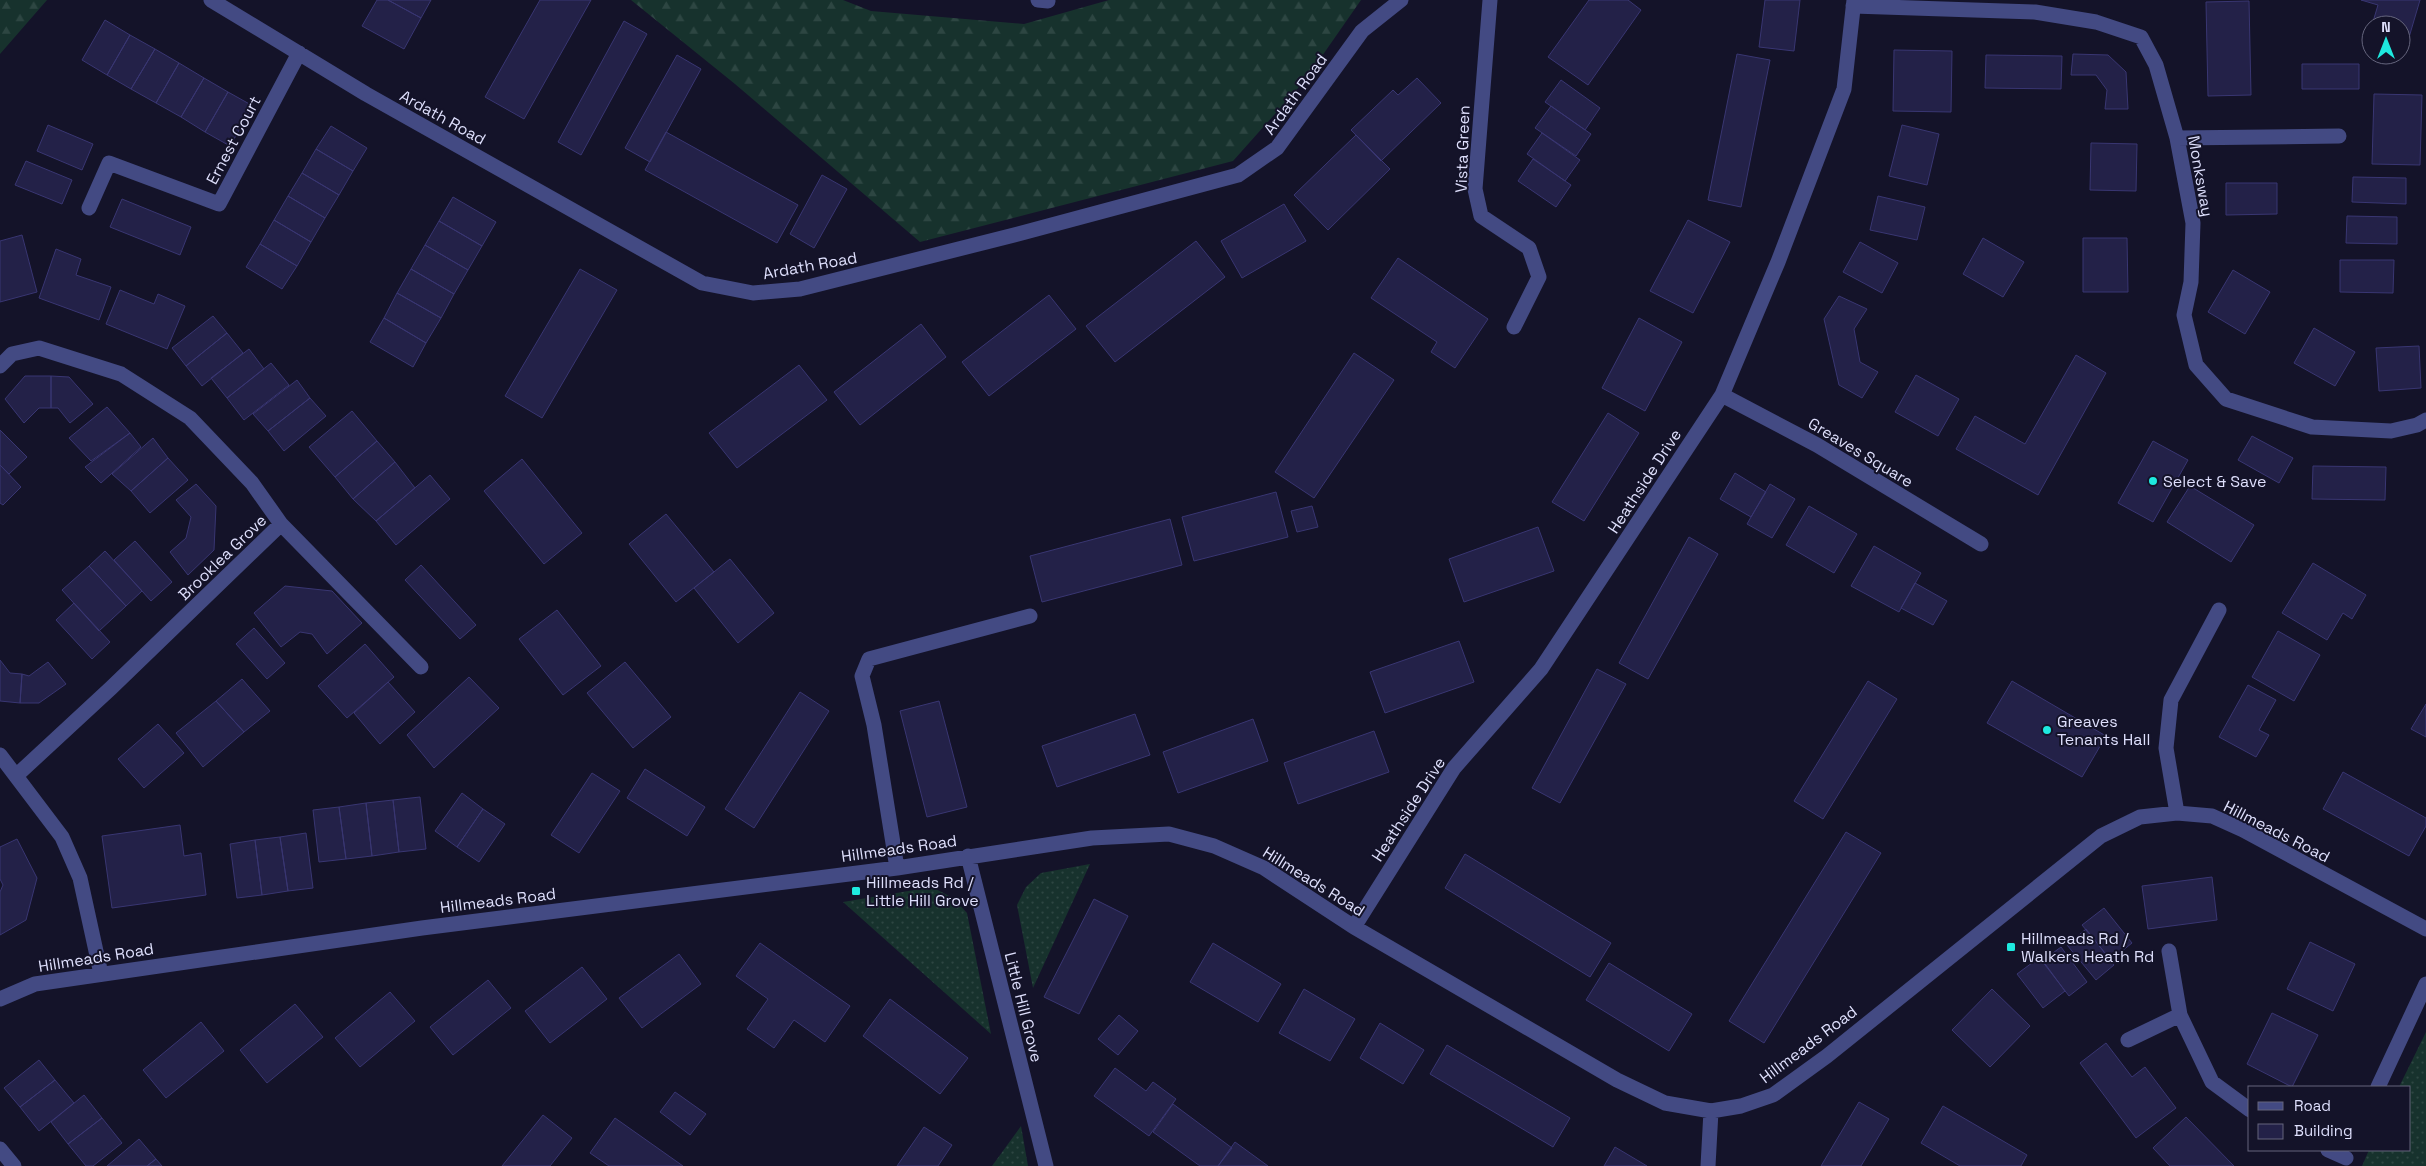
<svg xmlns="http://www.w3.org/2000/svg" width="2426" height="1166" font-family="'Space Grotesk',sans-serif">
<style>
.grass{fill:url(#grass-dots)}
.forest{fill:url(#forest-firs)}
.building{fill:#232148;stroke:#393672}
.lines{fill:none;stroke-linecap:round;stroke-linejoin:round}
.minor{stroke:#434a83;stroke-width:15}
.poi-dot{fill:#1ee9df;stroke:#141329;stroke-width:2}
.labels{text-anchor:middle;stroke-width:4;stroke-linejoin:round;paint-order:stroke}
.street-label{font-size:16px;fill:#dedffc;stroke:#141329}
.poi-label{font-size:16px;fill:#dedffc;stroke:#141329;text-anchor:start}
</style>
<defs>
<pattern id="grass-dots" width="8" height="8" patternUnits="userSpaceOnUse" patternTransform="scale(1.25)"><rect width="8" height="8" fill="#17322d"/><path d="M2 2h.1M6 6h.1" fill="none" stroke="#2d4642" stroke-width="1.8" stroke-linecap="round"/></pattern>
<pattern id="forest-firs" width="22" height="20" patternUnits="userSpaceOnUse" patternTransform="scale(1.25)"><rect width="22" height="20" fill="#17322d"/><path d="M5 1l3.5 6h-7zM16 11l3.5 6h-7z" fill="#2d4642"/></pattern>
</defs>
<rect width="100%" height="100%" fill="#141329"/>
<path class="grass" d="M 1090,864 L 1033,988 L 1017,905 L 1026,887 L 1041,873 Z
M 932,887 L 953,898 L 967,913 L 991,1034 L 843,902 Z
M 2426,1032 L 2426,1166 L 2362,1166 L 2369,1150 L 2410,1150 L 2410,1087 L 2399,1087 Z
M 1021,1126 L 1028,1166 L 992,1166 Z"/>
<path class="forest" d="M 0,0 L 47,0 L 0,54 Z
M 631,0 L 843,0 L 871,11 L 1024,24 L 1109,0 L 1361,0 L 1306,79 L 1233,161 L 920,242 L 735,84 Z"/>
<path class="building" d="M 377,0 L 388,0 L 421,18 L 404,49 L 362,26 Z
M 388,0 L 431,0 L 421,18 Z
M 540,0 L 591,0 L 524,119 L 485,97 Z
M 1589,0 L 1628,0 L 1641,10 L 1588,85 L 1548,57 Z
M 1765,0 L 1800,0 L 1794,51 L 1759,47 Z
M 2361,0 L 2420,0 L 2405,51 L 2401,50 L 2401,25 L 2372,25 L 2378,5 Z
M 2249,1 L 2251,95 L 2208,96 L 2206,2 Z
M 105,20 L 130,35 L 107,75 L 82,60 Z
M 624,21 L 647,34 L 581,155 L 558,142 Z
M 130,35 L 155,49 L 131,89 L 107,75 Z
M 155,49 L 179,63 L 156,103 L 131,89 Z
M 1894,50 L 1952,51 L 1951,112 L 1893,111 Z
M 1737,54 L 1770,60 L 1741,207 L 1708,200 Z
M 2073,54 L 2108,55 L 2126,72 L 2128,109 L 2105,109 L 2107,90 L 2096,75 L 2071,75 Z
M 677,55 L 701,69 L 650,162 L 625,148 Z
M 1986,55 L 2062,56 L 2061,89 L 1985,88 Z
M 179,63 L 204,78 L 181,117 L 156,103 Z
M 2302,64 L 2359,64 L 2359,89 L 2302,89 Z
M 204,78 L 228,92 L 205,132 L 181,117 Z
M 1417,78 L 1441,103 L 1381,161 L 1351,130 L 1393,90 L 1398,95 Z
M 1561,80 L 1600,108 L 1585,130 L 1545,102 Z
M 228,92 L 253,106 L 230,146 L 205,132 Z
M 2374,94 L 2422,95 L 2420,165 L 2372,164 Z
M 1551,106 L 1591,134 L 1576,156 L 1535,128 Z
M 48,125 L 93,144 L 82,170 L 37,151 Z
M 1902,125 L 1939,134 L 1927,185 L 1889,176 Z
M 331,126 L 367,148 L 353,171 L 316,149 Z
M 666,132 L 798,205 L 777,243 L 645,170 Z
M 1542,133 L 1580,160 L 1565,181 L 1527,154 Z
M 1356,135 L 1390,169 L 1328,230 L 1294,195 Z
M 2091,143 L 2137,144 L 2136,191 L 2090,190 Z
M 316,149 L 353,171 L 339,195 L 302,173 Z
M 1533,159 L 1571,185 L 1556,207 L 1518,181 Z
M 26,161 L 72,180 L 62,204 L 15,185 Z
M 302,173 L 339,195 L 325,218 L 288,196 Z
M 822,175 L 847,189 L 814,248 L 790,234 Z
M 2353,177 L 2406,178 L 2406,204 L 2352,202 Z
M 2226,183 L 2277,183 L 2277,214 L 2226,215 Z
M 288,196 L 325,218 L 311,242 L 274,220 Z
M 1878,196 L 1925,207 L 1917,240 L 1870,230 Z
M 453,197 L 496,222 L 482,246 L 439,221 Z
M 122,199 L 191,227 L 180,255 L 110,227 Z
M 1284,204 L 1306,241 L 1242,278 L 1221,241 Z
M 2347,216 L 2397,217 L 2397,244 L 2346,243 Z
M 274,220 L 311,242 L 297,266 L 260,244 Z
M 1688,220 L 1730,242 L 1693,313 L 1650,291 Z
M 439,221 L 482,246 L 468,270 L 425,245 Z
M 22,235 L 37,292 L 0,302 L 0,241 Z
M 1983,238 L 2024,262 L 2003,297 L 1963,274 Z
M 2083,238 L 2127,238 L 2128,292 L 2083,292 Z
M 1196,241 L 1225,277 L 1115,362 L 1086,326 Z
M 1860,242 L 1898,263 L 1882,293 L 1843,272 Z
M 260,244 L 297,266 L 282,289 L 246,267 Z
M 425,245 L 468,270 L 454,294 L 411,269 Z
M 56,249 L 81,259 L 76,275 L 111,287 L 99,320 L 39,298 Z
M 1398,258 L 1488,319 L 1455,368 L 1431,352 L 1437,342 L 1371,298 Z
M 2340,260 L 2394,260 L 2393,293 L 2340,292 Z
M 411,269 L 454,294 L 441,318 L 397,293 Z
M 580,269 L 617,290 L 542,418 L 505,396 Z
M 2233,270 L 2270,292 L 2245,334 L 2208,312 Z
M 120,290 L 154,304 L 158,294 L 185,306 L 167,349 L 106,324 Z
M 397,293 L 441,318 L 426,343 L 384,318 Z
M 1049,295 L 1076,329 L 989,396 L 962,362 Z
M 1839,296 L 1867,309 L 1854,329 L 1860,362 L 1878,372 L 1862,398 L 1839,385 L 1824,319 Z
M 213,316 L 227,333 L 186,366 L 172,348 Z
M 384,318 L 426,343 L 413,367 L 370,342 Z
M 1639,318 L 1682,342 L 1645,411 L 1602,388 Z
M 921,324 L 946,357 L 860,425 L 834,392 Z
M 2314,328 L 2355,352 L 2335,386 L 2294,363 Z
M 227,333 L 243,353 L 202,386 L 186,366 Z
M 2419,346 L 2421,388 L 2379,391 L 2376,348 Z
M 249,349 L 264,369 L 227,398 L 211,378 Z
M 1354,353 L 1394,380 L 1314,498 L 1275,472 Z
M 2076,355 L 2106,373 L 2038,495 L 1956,449 L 1975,416 L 2025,444 Z
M 271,363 L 289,385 L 244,420 L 227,398 Z
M 799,365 L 827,400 L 737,468 L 709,433 Z
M 1916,375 L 1959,399 L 1938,436 L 1895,412 Z
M 25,376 L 51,376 L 51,408 L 39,408 L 24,423 L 5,399 Z
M 51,376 L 69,377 L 93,404 L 70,423 L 58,408 L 51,408 Z
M 297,380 L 310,398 L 268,431 L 253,414 Z
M 310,398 L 326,416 L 284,451 L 268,431 Z
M 107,407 L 130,433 L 91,461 L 69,438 Z
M 352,411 L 377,441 L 335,477 L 309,447 Z
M 1608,413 L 1639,433 L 1584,521 L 1552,502 Z
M 0,430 L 27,457 L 9,474 L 0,465 Z
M 130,433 L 141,447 L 101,483 L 85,467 Z
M 2252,436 L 2293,458 L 2279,483 L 2238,460 Z
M 153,438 L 168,458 L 131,491 L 112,474 Z
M 377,441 L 395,462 L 353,499 L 335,477 Z
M 2153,441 L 2188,460 L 2153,522 L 2118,503 Z
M 168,458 L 188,480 L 150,513 L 131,491 Z
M 522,459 L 582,533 L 544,564 L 484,491 Z
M 395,462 L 415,488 L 376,521 L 353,499 Z
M 0,465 L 21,487 L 3,505 L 0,503 Z
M 2313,466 L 2386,467 L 2385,500 L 2312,499 Z
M 1735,473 L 1766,492 L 1751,517 L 1720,499 Z
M 430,475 L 450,499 L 396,545 L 376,521 Z
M 196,484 L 216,506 L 214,550 L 188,575 L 170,552 L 186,538 L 191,517 L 176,500 Z
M 1770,484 L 1795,499 L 1772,538 L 1747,524 Z
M 2190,486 L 2254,525 L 2231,562 L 2167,522 Z
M 1276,492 L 1288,537 L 1194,561 L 1182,517 Z
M 1312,506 L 1318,527 L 1297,532 L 1291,511 Z
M 1809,506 L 1857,534 L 1834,573 L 1786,545 Z
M 666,514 L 714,572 L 676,602 L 629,544 Z
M 1170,519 L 1182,565 L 1042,602 L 1030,556 Z
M 1538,527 L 1554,571 L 1464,602 L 1449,559 Z
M 1689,537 L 1718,554 L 1648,679 L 1619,663 Z
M 135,541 L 172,582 L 151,601 L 114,560 Z
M 1874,546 L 1921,573 L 1899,612 L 1851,586 Z
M 105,551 L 142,591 L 126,606 L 89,566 Z
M 730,559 L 774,613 L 738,643 L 694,588 Z
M 2313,563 L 2366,595 L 2352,619 L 2343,613 L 2327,640 L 2282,613 Z
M 421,565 L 476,625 L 460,639 L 405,580 Z
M 89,566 L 126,606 L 99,631 L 62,590 Z
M 1915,583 L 1947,601 L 1933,625 L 1901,608 Z
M 285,586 L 332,591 L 362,623 L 327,654 L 312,634 L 300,632 L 281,647 L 254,613 Z
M 74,603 L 110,642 L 92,659 L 56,620 Z
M 557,610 L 601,666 L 563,695 L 519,639 Z
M 254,628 L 285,663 L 267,679 L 236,644 Z
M 2278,631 L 2320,655 L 2294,701 L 2252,677 Z
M 1459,641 L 1474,682 L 1385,713 L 1370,672 Z
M 365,644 L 394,677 L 347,718 L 318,686 Z
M 0,660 L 10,673 L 22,674 L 20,703 L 0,701 Z
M 48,662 L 66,684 L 39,703 L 20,703 L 22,674 L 29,676 Z
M 625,662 L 671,717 L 633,748 L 587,693 Z
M 1597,669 L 1626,684 L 1560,803 L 1532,788 Z
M 469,677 L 499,708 L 434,768 L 407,735 Z
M 242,679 L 270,711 L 244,732 L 216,701 Z
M 1868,681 L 1897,699 L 1823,819 L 1794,801 Z
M 2012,681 L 2106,736 L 2082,777 L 1987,723 Z
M 388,682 L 415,712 L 380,744 L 354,713 Z
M 2248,685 L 2276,700 L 2259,730 L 2269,735 L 2256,757 L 2219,737 Z
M 800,692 L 829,711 L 754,828 L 725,809 Z
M 216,701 L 244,732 L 203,767 L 176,733 Z
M 939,701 L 967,807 L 927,817 L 900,711 Z
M 2426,704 L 2426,737 L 2411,729 Z
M 1135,714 L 1150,755 L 1057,787 L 1042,746 Z
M 1253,719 L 1268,761 L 1178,793 L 1163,752 Z
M 158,724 L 184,753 L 144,788 L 118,759 Z
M 1374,731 L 1389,772 L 1298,804 L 1284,763 Z
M 645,769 L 705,807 L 687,836 L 627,798 Z
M 2343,772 L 2426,818 L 2426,826 L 2409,856 L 2323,809 Z
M 592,773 L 620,791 L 579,853 L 551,835 Z
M 462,793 L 483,809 L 457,847 L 435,831 Z
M 420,797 L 426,849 L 399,852 L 393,800 Z
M 393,800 L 399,852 L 372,856 L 366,803 Z
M 366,803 L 372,856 L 346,859 L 339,807 Z
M 339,807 L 346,859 L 319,862 L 313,810 Z
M 483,809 L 505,824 L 479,862 L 457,847 Z
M 180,825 L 184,856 L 201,853 L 206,895 L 112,908 L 102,836 Z
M 1846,832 L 1881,853 L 1764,1043 L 1729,1021 Z
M 306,833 L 313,888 L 288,891 L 280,837 Z
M 280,837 L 288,891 L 262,895 L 255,840 Z
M 17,839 L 37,878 L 26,920 L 0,935 L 0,892 L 3,885 L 0,879 L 0,847 Z
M 255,840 L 262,895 L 237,898 L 230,844 Z
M 1465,854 L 1611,943 L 1590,977 L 1445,888 Z
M 2212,877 L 2217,920 L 2148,929 L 2142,886 Z
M 1094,899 L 1128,916 L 1079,1014 L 1044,997 Z
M 2104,908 L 2132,943 L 2111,960 L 2082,925 Z
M 2086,929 L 2114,965 L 2096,980 L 2067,945 Z
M 2310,942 L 2355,964 L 2333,1011 L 2287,989 Z
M 760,943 L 850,1006 L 825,1042 L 794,1020 L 774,1048 L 747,1029 L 768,999 L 736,976 Z
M 1213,943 L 1281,984 L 1258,1022 L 1190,982 Z
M 2061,947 L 2087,982 L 2069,996 L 2042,961 Z
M 679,954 L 701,984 L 642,1028 L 619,998 Z
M 2040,957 L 2065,991 L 2043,1008 L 2017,974 Z
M 1609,963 L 1692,1014 L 1669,1051 L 1586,1000 Z
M 582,967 L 607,999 L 550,1043 L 525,1011 Z
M 488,980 L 511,1008 L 453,1055 L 430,1027 Z
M 1304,989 L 1355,1019 L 1330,1061 L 1279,1033 Z
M 1992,989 L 2030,1026 L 1990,1067 L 1952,1030 Z
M 390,992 L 415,1021 L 360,1067 L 335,1038 Z
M 890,999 L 968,1058 L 940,1094 L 863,1036 Z
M 295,1004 L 323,1037 L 267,1083 L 240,1050 Z
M 2272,1013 L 2318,1035 L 2292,1087 L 2247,1064 Z
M 1119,1015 L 1138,1031 L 1118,1055 L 1098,1039 Z
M 201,1022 L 224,1051 L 166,1098 L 143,1070 Z
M 1380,1023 L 1424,1050 L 1403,1084 L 1360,1058 Z
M 2106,1043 L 2132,1077 L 2145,1067 L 2176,1108 L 2136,1138 L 2080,1063 Z
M 1447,1045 L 1570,1118 L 1553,1147 L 1430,1074 Z
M 39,1060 L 55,1080 L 20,1107 L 4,1088 Z
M 1115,1068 L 1146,1091 L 1153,1082 L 1176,1099 L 1149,1136 L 1094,1096 Z
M 55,1080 L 74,1103 L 39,1131 L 20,1107 Z
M 675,1092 L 706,1114 L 690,1135 L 660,1112 Z
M 84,1095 L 102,1118 L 68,1144 L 51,1122 Z
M 1859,1102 L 1889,1119 L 1861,1166 L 1821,1166 Z
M 1173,1104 L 1232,1148 L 1218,1166 L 1200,1166 L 1153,1132 Z
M 1943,1106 L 2027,1155 L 2021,1166 L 1960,1166 L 1921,1143 Z
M 543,1115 L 572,1138 L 550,1166 L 502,1166 Z
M 2186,1117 L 2234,1166 L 2170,1166 L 2153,1148 Z
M 102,1118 L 122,1143 L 93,1166 L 86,1166 L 68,1144 Z
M 615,1118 L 683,1166 L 609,1166 L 590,1153 Z
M 924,1127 L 952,1145 L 938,1166 L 897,1166 Z
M 139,1139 L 156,1159 L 147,1166 L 107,1166 Z
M 1235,1142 L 1268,1166 L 1218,1166 Z
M 1615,1147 L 1647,1166 L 1604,1166 Z
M 156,1159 L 162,1166 L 147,1166 Z"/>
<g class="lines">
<path class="minor" d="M 211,0 L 366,94 L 702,283 L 753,293 L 800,289 L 1018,234 L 1238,175 L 1277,148 L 1362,31 L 1401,0
M 1038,0 L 1048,1
M 1490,0 L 1475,189 L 1481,216 L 1529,248 L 1539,277 L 1514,327
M 1853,6 L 2035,12 L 2096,22 L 2141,37 L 2156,65 L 2177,138 L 2193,223 L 2191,282 L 2184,315 L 2196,365 L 2226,399 L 2312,427 L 2391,431 L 2417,425 L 2426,420
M 2177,138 L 2339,136
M 89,208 L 109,163 L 219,204 L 299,53
M 0,366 L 12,354 L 39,348 L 121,374 L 190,418 L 252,483 L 281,524 L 111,688 L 17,775
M 1722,395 L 1817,445 L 1981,544
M 281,524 L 421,667
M 0,755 L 62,837 L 80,878 L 101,974
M 2177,813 L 2166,748 L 2171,700 L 2219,610
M 968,856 L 1046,1166
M 897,868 L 874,725 L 862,676 L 869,659 L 1030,616
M 1354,927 L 1454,768 L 1541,669 L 1722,395 L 1778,262 L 1844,89 L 1854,0
M 2169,951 L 2180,1015 L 2212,1082 L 2250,1110
M 0,999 L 35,984 L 422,928 L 897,868 L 1092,838 L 1169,834 L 1214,846 L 1264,868 L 1354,927 L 1617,1080 L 1665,1103 L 1711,1111 L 1741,1106 L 1773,1095 L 1827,1056 L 2101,836 L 2140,817 L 2177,813 L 2212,816 L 2243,830 L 2426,929
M 2128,1040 L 2180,1015
M 2378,1087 L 2426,984
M 0,1149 L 14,1166
M 2328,1150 L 2346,1158
M 1708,1166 L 1711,1111"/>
</g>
<g class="poi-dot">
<circle cx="2153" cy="481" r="5"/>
<circle cx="2047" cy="730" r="5"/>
<rect x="851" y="886" width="10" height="10" rx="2.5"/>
<rect x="2006" y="942" width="10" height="10" rx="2.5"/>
</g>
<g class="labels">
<g class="street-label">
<text transform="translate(1295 94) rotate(-54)" y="6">Ardath Road</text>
<text transform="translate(443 117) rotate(29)" y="6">Ardath Road</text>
<text transform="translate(233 140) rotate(-62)" y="6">Ernest Court</text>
<text transform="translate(1462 149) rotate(-88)" y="6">Vista Green</text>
<text transform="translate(2201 176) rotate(80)" y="6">Monksway</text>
<text transform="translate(810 265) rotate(-10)" y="6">Ardath Road</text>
<text transform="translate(1861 452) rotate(31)" y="6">Greaves Square</text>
<text transform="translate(1644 481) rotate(-57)" y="6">Heathside Drive</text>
<text transform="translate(222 557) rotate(-44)" y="6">Brooklea Grove</text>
<text transform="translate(1408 809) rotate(-57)" y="6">Heathside Drive</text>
<text transform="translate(2277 831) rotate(27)" y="6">Hillmeads Road</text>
<text transform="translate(899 848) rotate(-8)" y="6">Hillmeads Road</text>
<text transform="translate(1314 881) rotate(32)" y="6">Hillmeads Road</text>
<text transform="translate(498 900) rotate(-7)" y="6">Hillmeads Road</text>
<text transform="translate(96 957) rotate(-9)" y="6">Hillmeads Road</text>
<text transform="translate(1024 1007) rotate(76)" y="6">Little Hill Grove</text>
<text transform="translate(1808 1044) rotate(-37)" y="6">Hillmeads Road</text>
</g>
<g class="poi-label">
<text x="2163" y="487">Select &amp; Save</text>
<text x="2057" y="727">Greaves<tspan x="2057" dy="18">Tenants Hall</tspan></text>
<text x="866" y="888">Hillmeads Rd /<tspan x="866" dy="18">Little Hill Grove</tspan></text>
<text x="2021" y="944">Hillmeads Rd /<tspan x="2021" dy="18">Walkers Heath Rd</tspan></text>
</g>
</g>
<rect x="2248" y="1086" width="162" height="65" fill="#141329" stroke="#65657d"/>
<rect x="2258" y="1102" width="25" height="8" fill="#434a83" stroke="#65657d"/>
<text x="2294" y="1111" font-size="15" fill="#dedffc">Road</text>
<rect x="2258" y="1124" width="25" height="15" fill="#232148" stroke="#65657d"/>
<text x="2294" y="1136" font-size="15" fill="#dedffc">Building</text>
<g transform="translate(2386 40)"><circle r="24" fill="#141329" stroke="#65657d"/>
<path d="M0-4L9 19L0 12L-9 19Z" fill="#1ee9df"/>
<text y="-8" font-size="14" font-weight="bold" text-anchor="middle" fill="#dedffc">N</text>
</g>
</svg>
